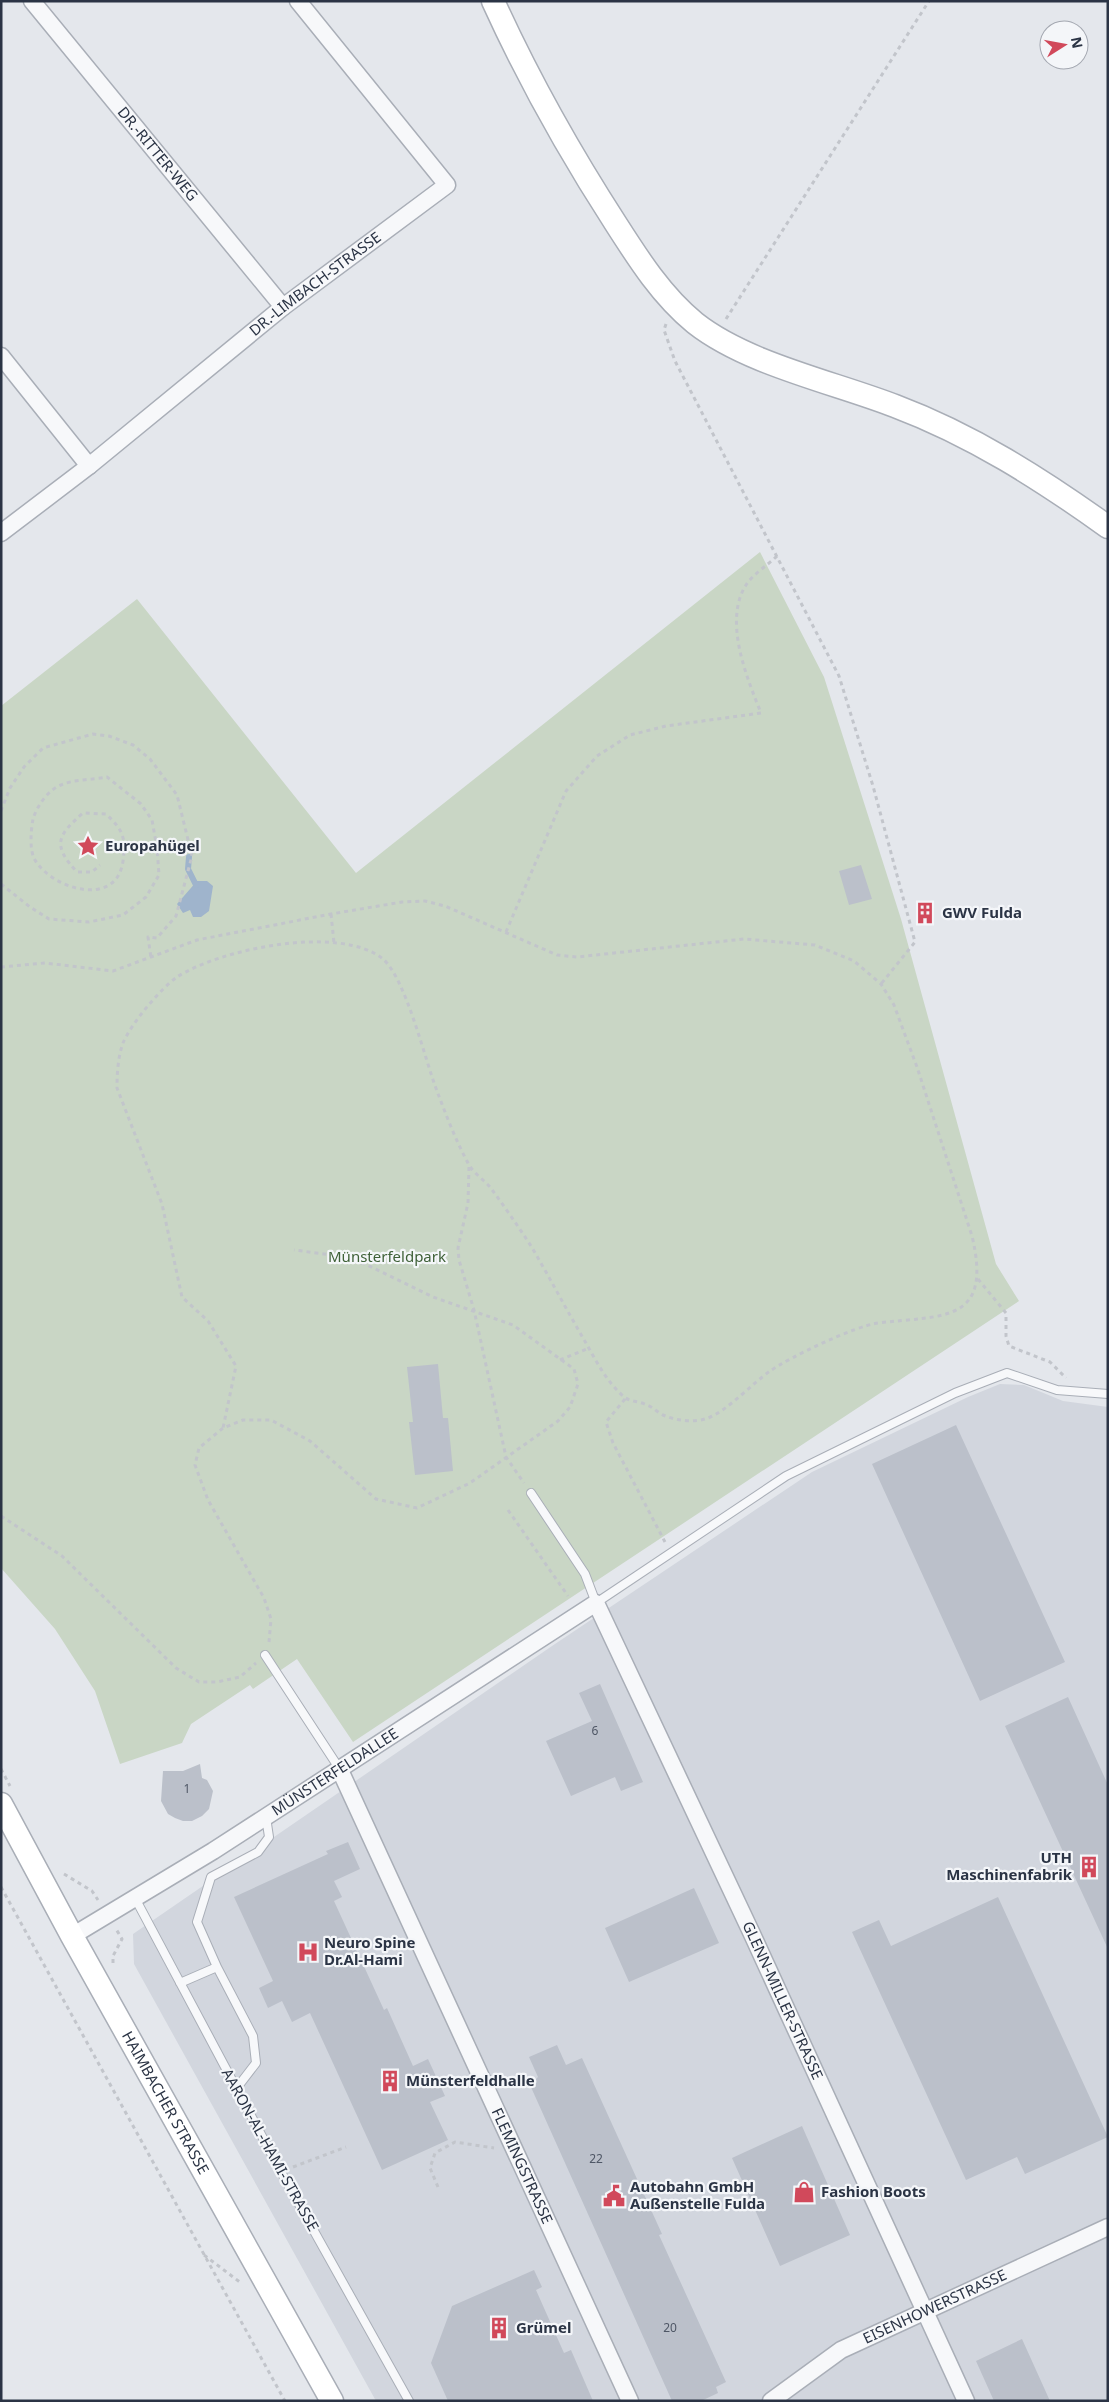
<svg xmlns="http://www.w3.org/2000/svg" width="1109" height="2402" font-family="'Noto Sans',sans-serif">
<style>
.built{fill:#d2d6de}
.green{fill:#c9d6c5}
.water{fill:#9fb4cc}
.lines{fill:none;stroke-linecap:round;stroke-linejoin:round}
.stream{stroke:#9fb4cc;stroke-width:6}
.building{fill:#bbc0ca}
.lane-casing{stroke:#a9aeb7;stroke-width:10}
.street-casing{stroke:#a9aeb7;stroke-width:19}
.secondary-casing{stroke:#a9aeb7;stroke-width:25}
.path{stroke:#c2c5cb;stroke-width:3;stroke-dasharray:4 4;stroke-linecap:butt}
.lane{stroke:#f7f8fa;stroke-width:8}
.street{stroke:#f7f8fa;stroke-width:16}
.secondary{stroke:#fff;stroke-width:22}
.labels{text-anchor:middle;stroke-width:4.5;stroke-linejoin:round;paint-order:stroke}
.number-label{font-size:12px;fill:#4f5766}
.street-label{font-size:15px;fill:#2b3445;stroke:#f4f6f9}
.poi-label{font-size:15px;font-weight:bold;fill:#2b3445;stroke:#f4f6f9;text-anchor:start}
.park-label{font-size:15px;fill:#3f6138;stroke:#f4f6f9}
</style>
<rect width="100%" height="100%" fill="#e4e7ec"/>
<path class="built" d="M 1000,1384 L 1024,1385 L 1063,1401 L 1108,1407 L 1108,2401 L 376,2401 L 134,1964 L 133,1934 L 552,1646 L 812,1472 L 968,1397 Z"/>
<path class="green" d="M 760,552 L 824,677 L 901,919 L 996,1264 L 1019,1301 L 353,1742 L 297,1659 L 253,1689 L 250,1685 L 191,1724 L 182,1743 L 120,1764 L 95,1691 L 55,1629 L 1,1568 L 1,706 L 137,599 L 356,873 Z"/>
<path class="water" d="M 197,881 L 207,881 L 213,886 L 209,911 L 201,917 L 193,917 L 190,910 L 183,913 L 177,904 Z"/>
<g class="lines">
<path class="stream" d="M 189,857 L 188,869 L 196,885"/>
</g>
<path class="building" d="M 861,865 L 872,899 L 849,905 L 839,871 Z
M 438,1364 L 443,1418 L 448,1418 L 453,1471 L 415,1475 L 409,1422 L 413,1422 L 407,1367 Z
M 956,1425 L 1065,1662 L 980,1701 L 872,1464 Z
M 600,1684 L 643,1782 L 621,1791 L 615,1777 L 571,1796 L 546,1741 L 592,1721 L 579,1693 Z
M 1068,1697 L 1108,1785 L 1108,1949 L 1005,1726 Z
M 200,1764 L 202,1778 L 207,1780 L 213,1791 L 209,1809 L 202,1816 L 192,1821 L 183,1821 L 175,1818 L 168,1814 L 161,1801 L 163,1771 L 183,1771 Z
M 348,1842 L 360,1869 L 334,1881 L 342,1897 L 334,1901 L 384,2010 L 387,2008 L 413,2066 L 428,2059 L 445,2096 L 430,2102 L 448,2140 L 382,2170 L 310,2013 L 292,2022 L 282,2001 L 268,2008 L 259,1988 L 273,1981 L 234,1897 L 328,1854 L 326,1851 Z
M 694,1888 L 719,1943 L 629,1982 L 605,1928 Z
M 998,1897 L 1108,2137 L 1025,2174 L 1017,2157 L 966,2180 L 852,1932 L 879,1920 L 891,1946 Z
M 557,2045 L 566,2065 L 582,2058 L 662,2234 L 659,2235 L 726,2382 L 716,2387 L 718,2393 L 701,2401 L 672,2401 L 530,2085 L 538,2077 L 529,2057 Z
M 802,2126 L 850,2235 L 780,2266 L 732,2158 Z
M 534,2270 L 542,2287 L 536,2290 L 564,2353 L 571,2350 L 593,2401 L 448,2401 L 431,2363 L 452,2306 Z
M 1022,2339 L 1050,2401 L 994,2401 L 976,2361 Z"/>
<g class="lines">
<g class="lane-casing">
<path id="lane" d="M 531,1493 L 585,1574 L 596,1603 L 786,1476 L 955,1393 L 1007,1373 L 1057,1390 L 1108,1394
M 265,1655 L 339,1768
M 135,1898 L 281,2172 L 409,2401
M 217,1967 L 197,1922 L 211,1877 L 258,1852 L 269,1837 L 266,1817
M 180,1983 L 217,1967 L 253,2036 L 256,2063 L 236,2089"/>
</g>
<g class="street-casing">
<g id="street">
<path id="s1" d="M 32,1 L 283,307"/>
<path d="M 1,356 L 89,466"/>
<path id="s2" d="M 1,533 L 89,466 L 283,307 L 447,185 L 298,1"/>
<path id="s3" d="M 339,1768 L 630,2401"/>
<path id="s4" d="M 72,1936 L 213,1851 L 596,1603 L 752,1934 L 966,2401"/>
<path id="s5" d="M 771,2401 L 841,2350 L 1108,2227"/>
</g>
</g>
<g class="secondary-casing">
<g id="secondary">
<path d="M 493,1 C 528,78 570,153 616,224 C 639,260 662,296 695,323 C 747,364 833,382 895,406 C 972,435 1041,479 1108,527"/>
<path id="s6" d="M 1,1804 L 72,1936 L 332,2401"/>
</g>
</g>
<path class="path" d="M 726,319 L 929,1
M 666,324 L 664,330 L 675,361 L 839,676 L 873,786 L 915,942 L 881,984
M 1,811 L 10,788 L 24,767 L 43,748 L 93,734 L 109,736 L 133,745 L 150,759 L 177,795 L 192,856 L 176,916 L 157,938 L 148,937 L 151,958
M 1,884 L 30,907 L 49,919 L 89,922 L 123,915 L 146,897 L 159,875 L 157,848 L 152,820 L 141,804 L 107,777 C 93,780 74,779 61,785 C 48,790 37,806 33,819 C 31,830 29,850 35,860 C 53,890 117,908 123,861 C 126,837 123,830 106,814 L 83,813 C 57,836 52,845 77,872 L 92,872 L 100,865
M 331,914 L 334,943
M 506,932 L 566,791 L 597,756 L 630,735 L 666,726 L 761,713 C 747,678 723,621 746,585 C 753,574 768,565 777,556
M 1,967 L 45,963 L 113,971 L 197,940 L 331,914 L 402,902 L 425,901 L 445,906 L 557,955 L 577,957 L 744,939 L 815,945 L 854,961 L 881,984 L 894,1005 L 917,1067 L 972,1236 C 993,1324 943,1315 878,1323 C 855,1326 790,1357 770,1371 C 753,1383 727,1411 708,1418 C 694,1423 677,1421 663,1415 C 658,1413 653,1407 647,1405 C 639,1401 629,1402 623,1396 C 607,1382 596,1361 586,1343 C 567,1311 550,1278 531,1246 C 518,1226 504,1206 490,1187 C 483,1179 473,1173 468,1163 C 456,1141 446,1115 437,1091 C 425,1060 406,979 383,959 C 340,924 220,949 177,977 C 160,989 131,1024 123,1043 C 118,1057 117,1073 117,1088 L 162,1204 L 182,1297 L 208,1321 L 236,1366 L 223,1428
M 469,1167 L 468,1203 L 458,1248 L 459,1260 L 474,1310 L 506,1457 L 524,1483
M 978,1279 L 1006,1313 L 1006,1336 L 1009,1346 L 1050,1362 L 1066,1378
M 560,1360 L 589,1348
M 625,1399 L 606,1422 L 613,1443 L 665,1542
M 508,1510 L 568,1596
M 1,1516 L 62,1556 L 176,1668 L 199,1682 L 217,1682 L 240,1677 L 256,1663
M 269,1642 L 271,1619 L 264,1598 L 208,1500 L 195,1465 L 199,1448 L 223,1428 L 243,1420 L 271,1420 L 310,1441 L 376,1499 L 417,1508 L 470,1483 L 558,1421 L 570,1407 L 578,1384 L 574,1369 L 513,1325 L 433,1297 L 365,1264 L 340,1256 L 294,1250
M 1,1769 L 10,1786
M 64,1874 L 92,1891 L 98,1900
M 1,1887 L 285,2401
M 113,1963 L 113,1956 L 122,1939 L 116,1929
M 293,2167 L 346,2147
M 438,2187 L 430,2168 L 435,2153 L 455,2142 L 494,2148
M 204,2255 L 241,2283"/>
<use href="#lane" class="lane"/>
<use href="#street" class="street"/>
<use href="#secondary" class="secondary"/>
</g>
<defs>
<g id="sight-bare" transform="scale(1.725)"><path d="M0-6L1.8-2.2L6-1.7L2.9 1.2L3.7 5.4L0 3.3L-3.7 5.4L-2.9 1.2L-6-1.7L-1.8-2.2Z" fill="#d1495b" stroke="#f4f6f9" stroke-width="2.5" paint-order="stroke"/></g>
<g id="building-bare" transform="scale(1.725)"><path d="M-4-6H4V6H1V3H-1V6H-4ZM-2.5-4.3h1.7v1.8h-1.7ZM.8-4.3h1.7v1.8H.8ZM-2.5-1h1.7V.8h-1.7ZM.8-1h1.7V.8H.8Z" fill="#d1495b" stroke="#f4f6f9" stroke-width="2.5" paint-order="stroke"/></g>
<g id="hospital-bare" transform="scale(1.725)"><path d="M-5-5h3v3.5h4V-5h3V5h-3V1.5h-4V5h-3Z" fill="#d1495b" stroke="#f4f6f9" stroke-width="2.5" paint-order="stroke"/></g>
<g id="shop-bare" transform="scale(1.725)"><path d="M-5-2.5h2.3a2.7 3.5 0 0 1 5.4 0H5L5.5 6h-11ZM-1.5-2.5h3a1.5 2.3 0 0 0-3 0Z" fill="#d1495b" stroke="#f4f6f9" stroke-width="2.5" paint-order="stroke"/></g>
<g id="civic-bare" transform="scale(1.725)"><path d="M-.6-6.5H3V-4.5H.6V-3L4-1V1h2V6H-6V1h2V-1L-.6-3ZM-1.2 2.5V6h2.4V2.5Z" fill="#d1495b" stroke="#f4f6f9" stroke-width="2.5" paint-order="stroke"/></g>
</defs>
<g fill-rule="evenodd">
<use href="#sight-bare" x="88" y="846"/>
<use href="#building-bare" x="925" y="913"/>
<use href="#building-bare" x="1089" y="1867"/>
<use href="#hospital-bare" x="308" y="1952"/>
<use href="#building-bare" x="390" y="2081"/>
<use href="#shop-bare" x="804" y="2192"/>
<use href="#civic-bare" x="614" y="2196"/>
<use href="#building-bare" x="499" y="2328"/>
</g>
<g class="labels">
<g class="number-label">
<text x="595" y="1735">6</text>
<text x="187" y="1793">1</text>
<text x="596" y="2163">22</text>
<text x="670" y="2332">20</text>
</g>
<g class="street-label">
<text dy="5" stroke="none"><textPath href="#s1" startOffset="198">DR.-RITTER-WEG</textPath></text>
<text dy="5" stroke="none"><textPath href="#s2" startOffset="401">DR.-LIMBACH-STRASSE</textPath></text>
<text dy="5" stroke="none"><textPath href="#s4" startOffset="310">MÜNSTERFELDALLEE</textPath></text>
<text dy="5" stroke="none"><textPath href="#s4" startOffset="1060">GLENN-MILLER-STRASSE</textPath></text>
<text dy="5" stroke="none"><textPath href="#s6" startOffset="341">HAIMBACHER STRASSE</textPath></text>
<text transform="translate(270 2150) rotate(61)" y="5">AARON-AL-HAMI-STRASSE</text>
<text dy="5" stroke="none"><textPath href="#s3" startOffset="438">FLEMINGSTRASSE</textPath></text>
<text dy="5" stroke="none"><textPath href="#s5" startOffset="190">EISENHOWERSTRASSE</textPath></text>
</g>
<g class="poi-label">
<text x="105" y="851">Europahügel</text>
<text x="942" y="918">GWV Fulda</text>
<text x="1072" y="1863" text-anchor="end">UTH<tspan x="1072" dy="17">Maschinenfabrik</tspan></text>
<text x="324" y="1948">Neuro Spine<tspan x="324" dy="17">Dr.Al-Hami</tspan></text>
<text x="406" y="2086">Münsterfeldhalle</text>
<text x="630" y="2192">Autobahn GmbH<tspan x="630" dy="17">Außenstelle Fulda</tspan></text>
<text x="821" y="2197">Fashion Boots</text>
<text x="516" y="2333">Grümel</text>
</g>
<g class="park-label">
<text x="387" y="1262">Münsterfeldpark</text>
</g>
</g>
<rect width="1109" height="2402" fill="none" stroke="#2b3445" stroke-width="5"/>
<g transform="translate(1064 45) rotate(79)"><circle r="24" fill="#f4f6f9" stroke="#a4a8b1"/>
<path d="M0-4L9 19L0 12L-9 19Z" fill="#d1495b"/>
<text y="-8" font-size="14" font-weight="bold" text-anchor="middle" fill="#2b3445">N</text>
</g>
</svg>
